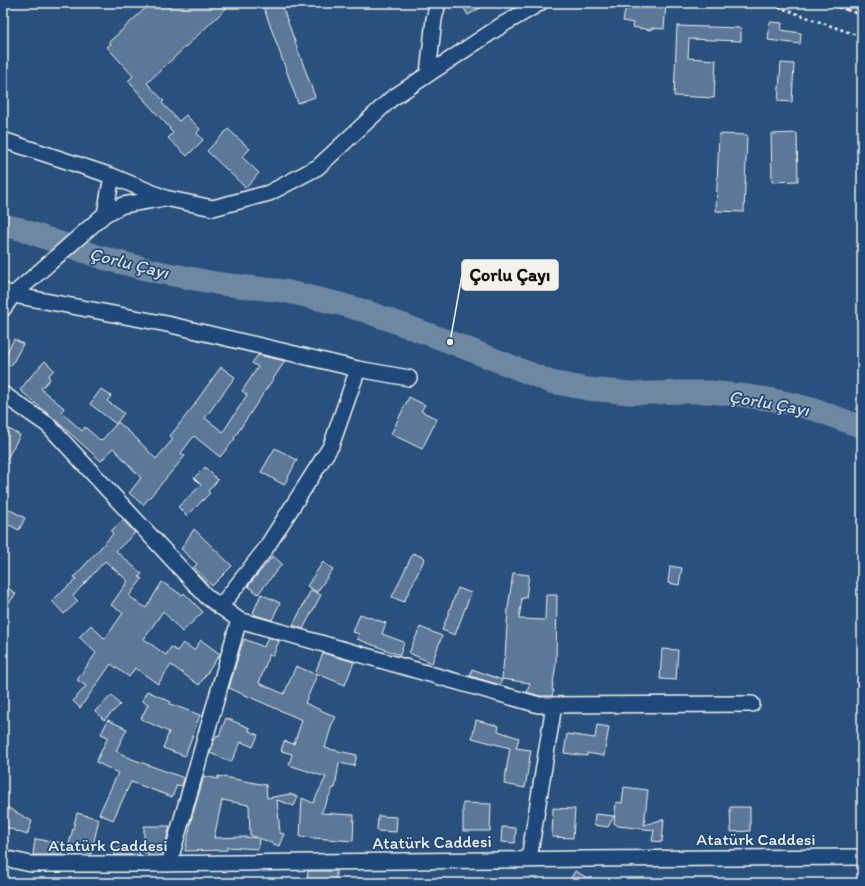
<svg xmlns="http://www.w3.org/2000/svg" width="865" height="886" font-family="Itim,sans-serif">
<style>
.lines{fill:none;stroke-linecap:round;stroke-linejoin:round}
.river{stroke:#6e88a2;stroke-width:23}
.building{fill:#5b7899;stroke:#f4f1e8;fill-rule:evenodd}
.minor-casing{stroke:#f4f1e8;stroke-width:18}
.path{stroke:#f4f1e8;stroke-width:2.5;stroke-dasharray:3 3;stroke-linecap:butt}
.minor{stroke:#1f4a7a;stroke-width:15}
.rail{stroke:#f4f1e8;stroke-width:3;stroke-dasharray:6 3;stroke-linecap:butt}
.labels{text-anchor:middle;stroke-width:3.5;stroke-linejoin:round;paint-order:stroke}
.street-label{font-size:17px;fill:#f4f1e8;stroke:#1f4a7a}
.water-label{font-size:18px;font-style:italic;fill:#d9dcda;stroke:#1f4a7a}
.leader{fill:none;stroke:#f4f1e8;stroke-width:1.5}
.callout-dot{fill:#f4f1e8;stroke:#1f4a7a;stroke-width:1.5}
.callout{fill:#f4f1e8;stroke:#f4f1e8;stroke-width:1.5}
.callout-label{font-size:18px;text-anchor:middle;font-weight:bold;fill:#111}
</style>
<rect width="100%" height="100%" fill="#28517e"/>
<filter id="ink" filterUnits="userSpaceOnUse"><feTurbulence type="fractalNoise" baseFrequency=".025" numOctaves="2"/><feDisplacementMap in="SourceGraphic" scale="8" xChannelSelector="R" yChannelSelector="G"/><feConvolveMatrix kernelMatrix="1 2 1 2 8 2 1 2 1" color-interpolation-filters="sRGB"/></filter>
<g filter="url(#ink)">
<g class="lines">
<path class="river" d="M 3,225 L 20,229 L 103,258 L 158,272 L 221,284 L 284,291 L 336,303 L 365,311 L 450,342 L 551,382 L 588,389 L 630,393 L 655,393 L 679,392 L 709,392 L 739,395 L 768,399 L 793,404 L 819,411 L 862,427"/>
</g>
<path class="building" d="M 151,3 L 232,3 L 147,83 L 164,101 L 162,103 L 179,121 L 186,115 L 200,129 L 197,133 L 203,140 L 187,156 L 168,138 L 173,133 L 169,129 L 170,128 L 144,100 L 145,100 L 128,81 L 133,76 L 107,47 L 111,44 L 109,42 Z
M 262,3 L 281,3 L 315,97 L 298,103 Z
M 461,3 L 489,3 L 468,15 Z
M 641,3 L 666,3 L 664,29 L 651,28 L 651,30 L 632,27 L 633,23 L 623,21 L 626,6 L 636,8 L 637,5 L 641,5 Z
M 770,22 L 782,23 L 781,30 L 801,33 L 800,44 L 768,40 Z
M 677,26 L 741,28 L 741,41 L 689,39 L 688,58 L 716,60 L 714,98 L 674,96 Z
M 781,63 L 794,64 L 792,102 L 778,101 Z
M 228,129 L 250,149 L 242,157 L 259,173 L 246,188 L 207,151 Z
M 797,133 L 798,181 L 772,182 L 771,134 Z
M 719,134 L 747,135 L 744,212 L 716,211 Z
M 14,339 L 23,344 L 11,366 L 3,362 L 3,360 Z
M 258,355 L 285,361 L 234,438 L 235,439 L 220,457 L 194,436 L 181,453 L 185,456 L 143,505 L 129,493 L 141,478 L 113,448 L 101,461 L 54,419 L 20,390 L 31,376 L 45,361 L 54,370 L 48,376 L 50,379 L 41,389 L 64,408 L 61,412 L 82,431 L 85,427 L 101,441 L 118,422 L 136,438 L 156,459 L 173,439 L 170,436 L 196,403 L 195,403 L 221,367 L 235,377 L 205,418 L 223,432 L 247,395 L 242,391 L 258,367 L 252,363 Z
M 101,389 L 111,396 L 107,401 L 124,413 L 116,424 L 90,404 Z
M 409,397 L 425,405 L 421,411 L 437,419 L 422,449 L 391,434 Z
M 3,426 L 20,435 L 3,466 Z
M 275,448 L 297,460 L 284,485 L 261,472 Z
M 205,467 L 218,480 L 208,491 L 210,493 L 187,516 L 178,507 L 201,485 L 194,478 Z
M 3,506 L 25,518 L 19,530 L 3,522 Z
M 123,520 L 135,533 L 116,551 L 142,574 L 139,577 L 142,579 L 129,596 L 146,608 L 162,582 L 182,595 L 184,593 L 203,612 L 182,632 L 163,611 L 144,639 L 166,655 L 171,647 L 177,651 L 183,643 L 194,650 L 201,640 L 220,654 L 199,685 L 171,665 L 158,684 L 135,668 L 129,677 L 111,664 L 80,708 L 73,701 L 86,686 L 77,680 L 96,653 L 79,637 L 91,625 L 105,639 L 123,613 L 111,605 L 128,581 L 105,561 L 73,596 L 78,601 L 64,614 L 52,601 L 76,579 L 74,577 L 113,534 L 111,531 Z
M 194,529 L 232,566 L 212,586 L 194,567 L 197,564 L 181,549 Z
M 413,553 L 425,558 L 404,602 L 392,597 Z
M 273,556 L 282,564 L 258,594 L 248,586 Z
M 323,562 L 333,569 L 317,592 L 307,586 Z
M 670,566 L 682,568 L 679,585 L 668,583 Z
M 513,573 L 529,575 L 526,598 L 522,598 L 519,619 L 545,620 L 546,595 L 557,595 L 556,664 L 552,690 L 554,690 L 552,696 L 540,696 L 527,692 L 530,683 L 502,679 L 504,658 L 505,658 L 508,608 Z
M 3,584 L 16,594 L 3,610 Z
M 458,588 L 471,593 L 455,635 L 442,630 Z
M 311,590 L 321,595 L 303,629 L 293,625 Z
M 261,594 L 280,603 L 272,620 L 255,615 L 255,614 L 253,613 Z
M 360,614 L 386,623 L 382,634 L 404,642 L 400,655 L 357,639 L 359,634 L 353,632 Z
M 420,627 L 442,636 L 432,663 L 409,653 Z
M 268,637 L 279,641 L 273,656 L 269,655 L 259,683 L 284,694 L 296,666 L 317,675 L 305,703 L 336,717 L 332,724 L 325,748 L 357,755 L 354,766 L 339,763 L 335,788 L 333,788 L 321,813 L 354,815 L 353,841 L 300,837 L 302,798 L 313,803 L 326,777 L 289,765 L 292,754 L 281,751 L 284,741 L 294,744 L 302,720 L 229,688 L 240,650 L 244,639 L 264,647 Z
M 662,649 L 678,650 L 676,680 L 660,679 Z
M 323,653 L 354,662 L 345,685 L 315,673 Z
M 472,669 L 502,680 L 500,685 L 470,676 Z
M 147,691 L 171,702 L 170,704 L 200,715 L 185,756 L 163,748 L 169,732 L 141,719 L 148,704 L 142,701 Z
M 112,695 L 120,705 L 104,720 L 95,711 Z
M 226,718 L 250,728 L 249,731 L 258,735 L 253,747 L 241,742 L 231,762 L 210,753 L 213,743 L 217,735 L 219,736 Z
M 108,720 L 127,729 L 116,751 L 132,759 L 184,778 L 182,786 L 177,785 L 172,797 L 131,782 L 113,820 L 99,814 L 118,773 L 96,762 L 108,737 L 101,734 Z
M 476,720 L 499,726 L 498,731 L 519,738 L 516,748 L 531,750 L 525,788 L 504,784 L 510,748 L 472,738 Z
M 597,725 L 609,727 L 604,756 L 587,753 L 587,756 L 564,753 L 567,734 L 595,738 Z
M 204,776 L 218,779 L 218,776 L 266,785 L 267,798 L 290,794 L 298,797 L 294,806 L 277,800 L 280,833 L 284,834 L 279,846 L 259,838 L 258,849 L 227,847 L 227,850 L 185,851 L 192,817 ZM 222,800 L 249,805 L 250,835 L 258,838 L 244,837 L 214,838 Z
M 624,787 L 648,790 L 644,825 L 664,819 L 662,842 L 652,841 L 654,830 L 618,826 L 614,823 L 616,802 L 622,803 Z
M 463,803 L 491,804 L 490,831 L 463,831 Z
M 3,805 L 32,821 L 27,835 L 3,826 Z
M 730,807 L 750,807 L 750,831 L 731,832 Z
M 553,808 L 575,809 L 573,838 L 552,837 Z
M 77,813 L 99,819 L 91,854 L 68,848 Z
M 595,814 L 614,816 L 608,827 L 594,825 Z
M 378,816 L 397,817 L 396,832 L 377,831 Z
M 144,826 L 170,826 L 163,853 L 144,853 Z
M 502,827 L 516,828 L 515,843 L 501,842 Z
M 35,839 L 65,843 L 63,855 L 33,855 Z
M 139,847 L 140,855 L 115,855 L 114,848 Z
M 308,871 L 336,871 L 336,883 L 307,883 Z
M 575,871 L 597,883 L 568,883 Z"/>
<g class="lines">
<g class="minor-casing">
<path id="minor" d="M 428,74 L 434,19 L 438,3
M 3,140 L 112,176
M 105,214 L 112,176 L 165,198
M 3,291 L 13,295 L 167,324 L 358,369 L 409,378
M 3,309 L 13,295 L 105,214 L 123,205 L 165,198 L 213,208 L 269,193 L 318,167 L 391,99 L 502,25 L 540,3
M 3,394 L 48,425 L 207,597 L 239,620 L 539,705 L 752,704
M 220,607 L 264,551 L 331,446 L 358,369
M 3,858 L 31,864 L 142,864 L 583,859 L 862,857
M 529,859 L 554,705
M 169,864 L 239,620"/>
</g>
<path class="path" d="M 767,3 L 862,37"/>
<use href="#minor" class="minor"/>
<path class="rail" d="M 827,3 L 862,15"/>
</g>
</g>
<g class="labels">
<g class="street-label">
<text x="756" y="845">Atatürk Caddesi</text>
<text transform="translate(432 842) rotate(-1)" y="6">Atatürk Caddesi</text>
<text x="108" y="851">Atatürk Caddesi</text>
</g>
<g class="water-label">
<text transform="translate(129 263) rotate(14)" y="6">Çorlu Çayı</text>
<text transform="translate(769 403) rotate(10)" y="6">Çorlu Çayı</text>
</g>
</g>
<path class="leader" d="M450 342L462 275"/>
<circle class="callout-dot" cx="450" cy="342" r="4"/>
<rect class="callout" x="462" y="260" width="96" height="30" rx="4"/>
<g class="callout-label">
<text x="510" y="281">Çorlu Çayı</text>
</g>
<rect width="865" height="886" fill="none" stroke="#1f4a7a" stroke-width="16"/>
<rect x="8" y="8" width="849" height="870" fill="none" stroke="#f4f1e8" stroke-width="1.5" filter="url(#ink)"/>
</svg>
